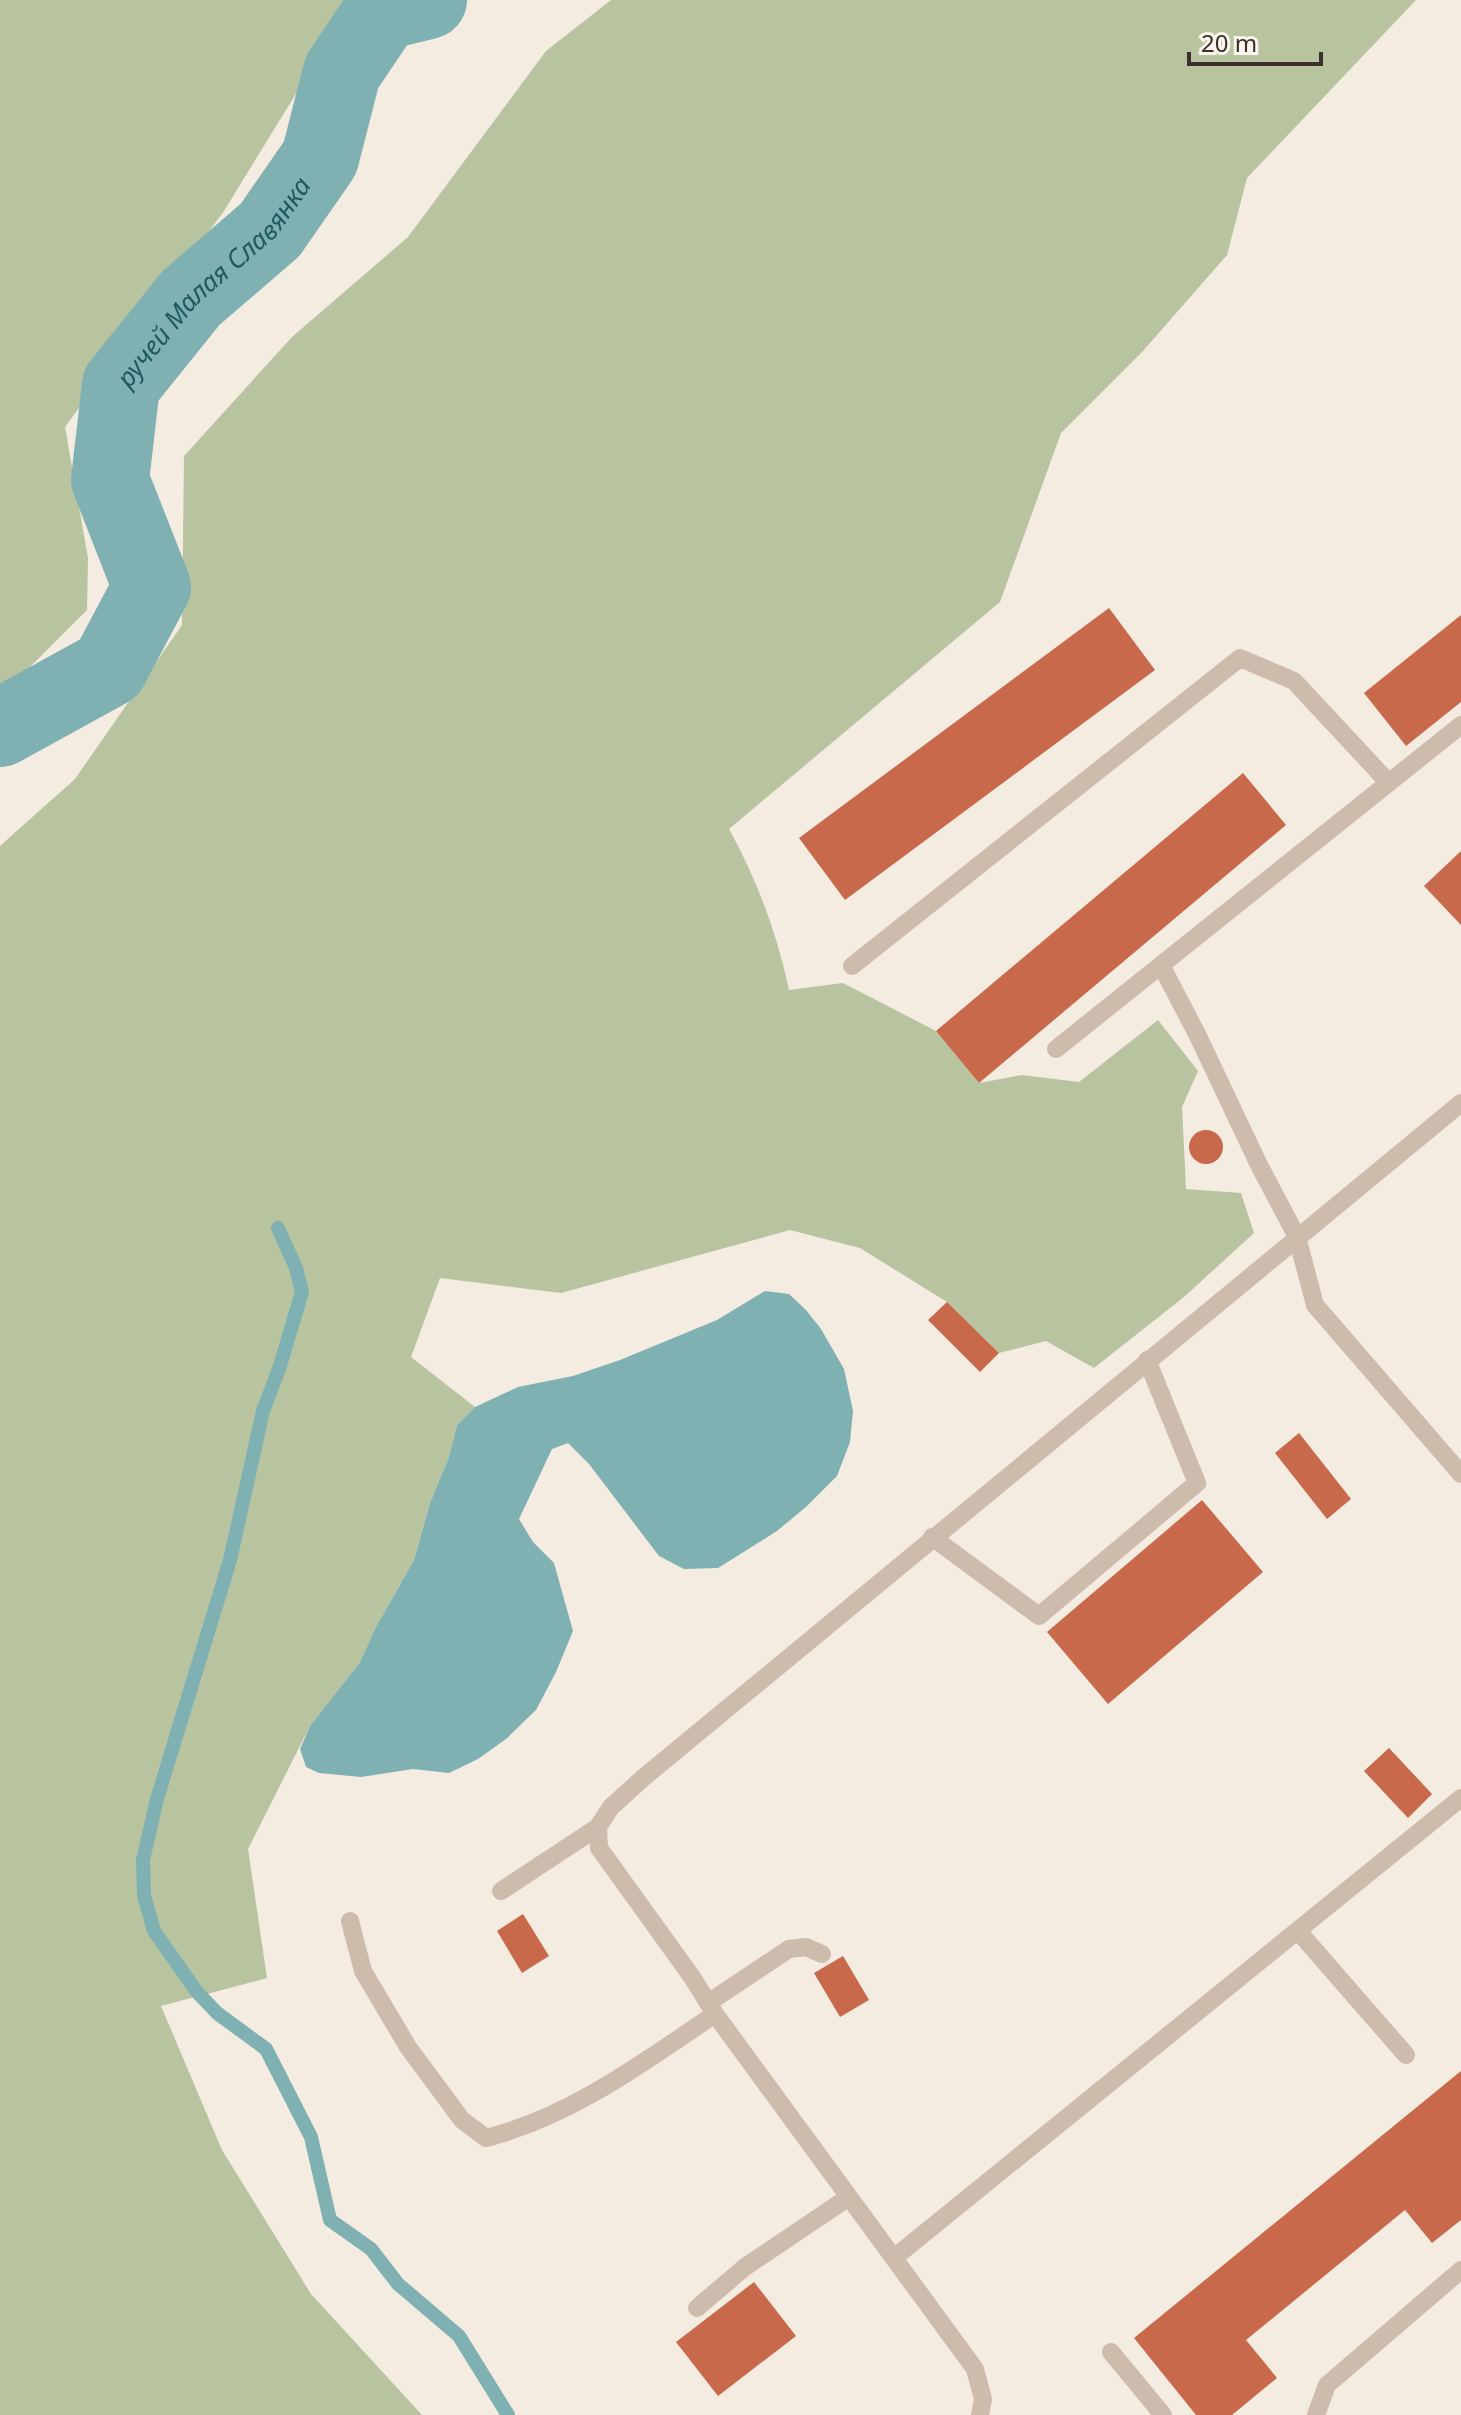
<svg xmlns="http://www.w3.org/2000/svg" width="1461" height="2415" font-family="'Noto Sans',sans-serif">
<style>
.green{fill:#b8c4a0}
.water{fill:#7fb0b2}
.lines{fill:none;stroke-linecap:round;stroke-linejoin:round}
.stream{stroke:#7fb0b2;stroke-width:14}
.river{stroke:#7fb0b2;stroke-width:78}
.building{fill:#c8694b}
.service{stroke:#cdbbac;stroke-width:18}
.labels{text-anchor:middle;stroke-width:7;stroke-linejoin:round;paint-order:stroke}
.water-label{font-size:26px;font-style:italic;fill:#1f5a5e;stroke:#fbf5ee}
</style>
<rect width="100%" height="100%" fill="#f4ebe1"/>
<path class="green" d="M 0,0 L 377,0 L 313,66 L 224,211 L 65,427 L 88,558 L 87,610 L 24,673 L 0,684 Z
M 611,0 L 1416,0 L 1247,178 L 1227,255 L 1143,351 L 1061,433 L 1000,602 L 729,829 C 757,880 777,933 789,990 L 843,983 L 936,1031 L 979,1083 L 1022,1075 L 1079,1082 L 1158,1020 L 1198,1071 L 1182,1107 L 1186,1189 L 1241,1193 L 1254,1233 L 1184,1297 L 1094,1368 L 1046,1341 L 999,1353 L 947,1302 L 860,1248 L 790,1230 L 561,1293 L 440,1278 L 411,1357 L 475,1407 L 457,1425 L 449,1457 L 430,1503 L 414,1560 L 376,1627 L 360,1662 L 310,1726 L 248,1849 L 267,1978 L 161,2006 L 222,2150 L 311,2294 L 422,2415 L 0,2415 L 0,846 L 75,779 L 182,625 L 184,456 L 292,337 L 408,237 L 546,51 Z"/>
<path class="water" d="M 765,1291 L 789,1294 L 806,1310 L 821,1329 L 844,1369 L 853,1411 L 850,1442 L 837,1476 L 807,1506 L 777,1531 L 718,1568 L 684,1569 L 659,1556 L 589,1464 L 568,1443 L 552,1449 L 519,1519 L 533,1542 L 554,1563 L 573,1631 L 556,1672 L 536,1710 L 506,1739 L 478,1759 L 449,1773 L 413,1769 L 361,1777 L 319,1773 L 306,1767 L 300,1749 L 310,1726 L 360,1662 L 376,1627 L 414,1560 L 430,1503 L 449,1457 L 457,1425 L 475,1407 L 518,1387 L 573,1376 L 620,1360 L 717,1320 Z"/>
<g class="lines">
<path class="stream" d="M 278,1228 L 296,1268 L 302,1292 L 279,1369 L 263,1411 L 230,1560 L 157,1799 L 143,1860 L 144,1895 L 154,1931 L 197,1992 L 217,2013 L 266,2049 L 311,2137 L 330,2220 L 371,2249 L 398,2284 L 459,2336 L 508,2415"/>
<path class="river" id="s1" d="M 0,728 L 109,668 L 152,587 L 110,480 L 121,385 L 191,298 L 270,230 L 320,158 L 342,72 L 383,11 L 428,0"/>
</g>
<path class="building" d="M 1109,608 L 1155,670 L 845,900 L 799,838 Z
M 1461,615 L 1461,702 L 1406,746 L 1364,693 Z
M 1243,773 L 1286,825 L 979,1083 L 936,1031 Z
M 1461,851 L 1461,925 L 1424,886 Z
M1189 1147a17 17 0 1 1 34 0a17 17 0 1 1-34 0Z
M 947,1302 L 999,1353 L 980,1372 L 928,1320 Z
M 1299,1433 L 1351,1499 L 1327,1519 L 1275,1453 Z
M 1202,1500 L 1263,1572 L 1108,1704 L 1047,1632 Z
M 1389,1748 L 1432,1794 L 1408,1818 L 1364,1771 Z
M 523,1914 L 549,1956 L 522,1973 L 497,1931 Z
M 843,1956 L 869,2000 L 840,2017 L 814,1973 Z
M 1461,2071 L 1461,2220 L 1432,2243 L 1405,2210 L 1246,2340 L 1277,2378 L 1232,2415 L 1196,2415 L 1134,2338 Z
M 754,2282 L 796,2336 L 718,2396 L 676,2342 Z"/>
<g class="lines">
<path class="service" d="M 1161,965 L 1198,1036 L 1259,1165 L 1297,1237 L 1315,1305 L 1461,1474
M 852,966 L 1240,658 L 1294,681 L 1389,783
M 1056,1049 L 1461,725
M 932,1537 L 1039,1616 L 1197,1483 L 1147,1360
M 501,1891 L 598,1827
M 350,1921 L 363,1971 L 408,2047 L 462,2120 L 486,2138 C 570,2117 644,2062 715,2014
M 1298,1931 L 1406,2055
M 708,2003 L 789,1949 L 806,1947 L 822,1954
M 895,2257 L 1461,1798
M 697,2308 L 745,2267 L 849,2197
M 1111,2352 L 1163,2415
M 980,2415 L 983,2399 L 975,2369 L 715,2014 L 692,1977 L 599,1848 L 598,1827 L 611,1807 L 643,1778 L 1461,1103
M 1316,2415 L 1327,2385 L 1461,2270"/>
</g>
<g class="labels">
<g class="water-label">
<text dy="9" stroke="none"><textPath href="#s1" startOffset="566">ручей Малая Славянка</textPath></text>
</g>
</g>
<path d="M1189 52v12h132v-12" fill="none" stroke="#3b302b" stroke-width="4"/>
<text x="1201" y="52" font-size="24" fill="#3b302b" stroke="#fbf5ee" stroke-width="6" paint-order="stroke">20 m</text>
</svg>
